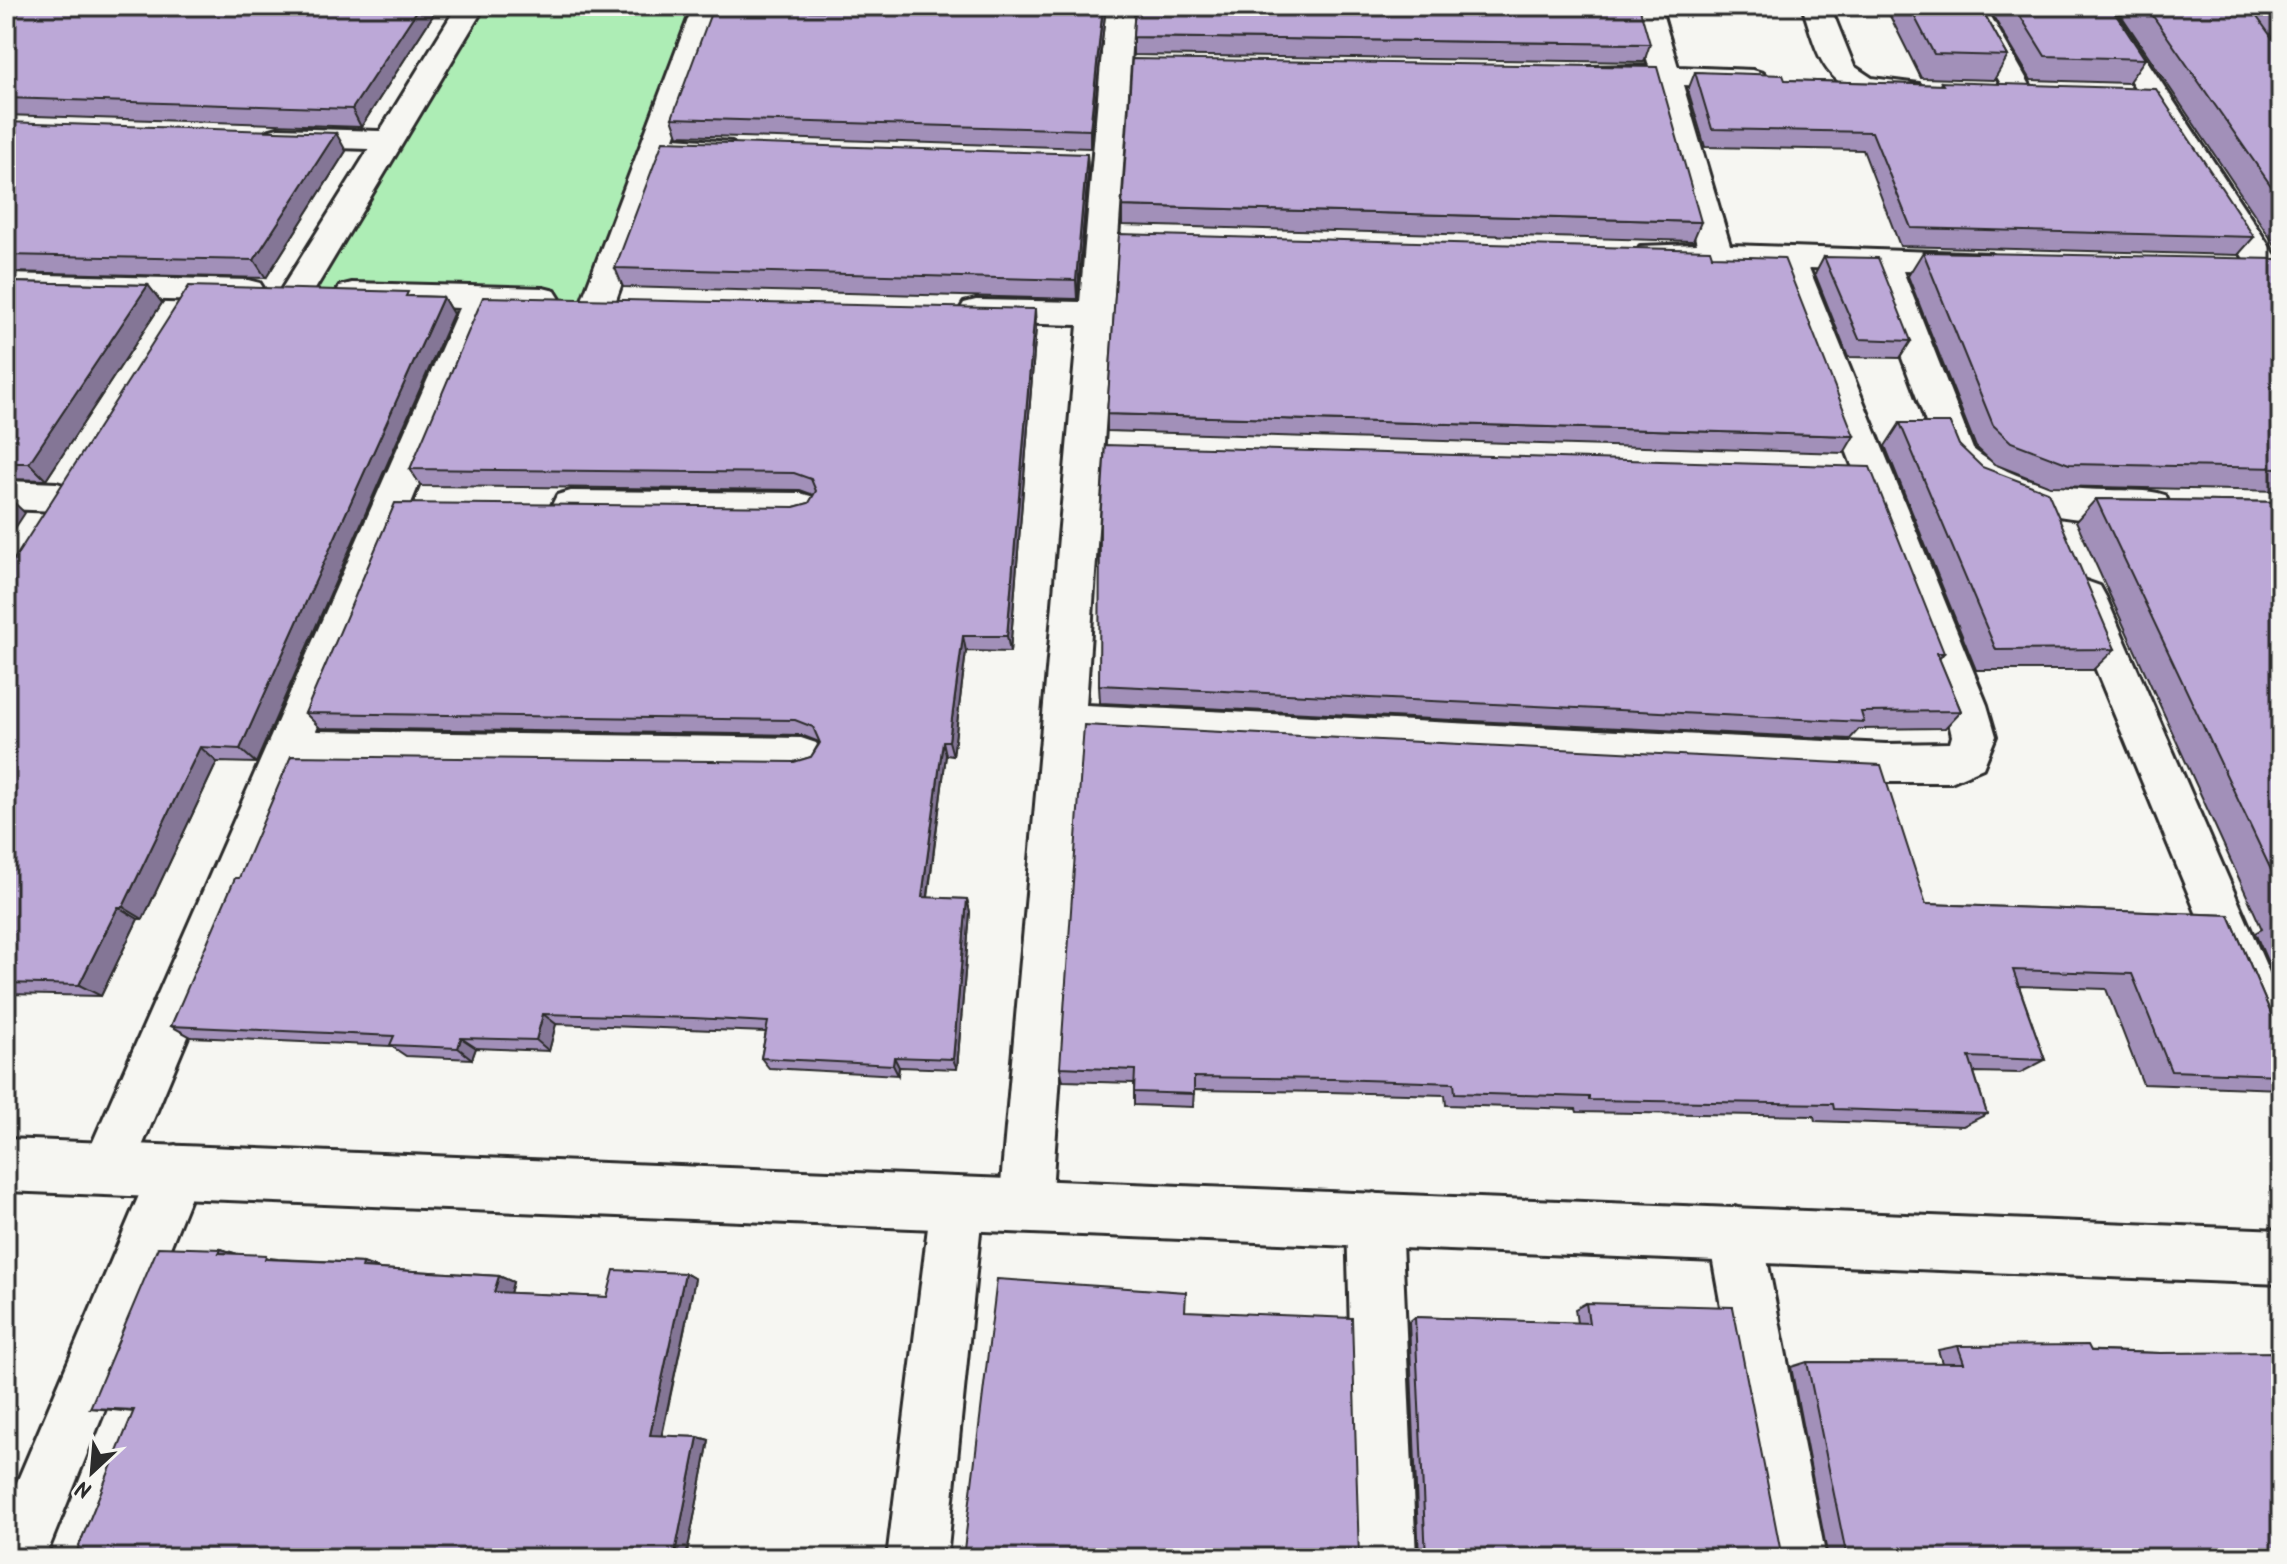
<svg xmlns="http://www.w3.org/2000/svg" width="2287" height="1564" font-family="Kalam,sans-serif">
<style>
.green{fill:#adedb5;stroke:#6c8c70;stroke-width:2}
.lines{fill:none;stroke-linecap:round;stroke-linejoin:round}
.street-casing{stroke:#2b2b2b;stroke-width:6}
.secondary-casing{stroke:#2b2b2b;stroke-width:6}
.street{fill:#f6f6f2;fill-rule:evenodd}
.secondary{fill:#f6f6f2;fill-rule:evenodd}
.wall{fill:#a290b9;stroke:#2b2b2b;stroke-width:2}
.shaded-wall{fill:#847696;stroke:#2b2b2b;stroke-width:2}
.building{fill:#bca8d7;stroke:#2b2b2b;stroke-width:2}
</style>
<rect width="100%" height="100%" fill="#f6f6f2"/>
<filter id="ink" filterUnits="userSpaceOnUse"><feTurbulence type="fractalNoise" baseFrequency=".0125" numOctaves="2"/><feDisplacementMap in="SourceGraphic" scale="16" xChannelSelector="R" yChannelSelector="G"/><feConvolveMatrix kernelMatrix="1 2 1 2 8 2 1 2 1" color-interpolation-filters="sRGB"/></filter>
<g filter="url(#ink)">
<path class="green" d="M 472,6 L 707,6 L 599,300 L 296,293 Z"/>
<g class="lines">
<g class="street-casing">
<path id="street" d="M 457,6 L 485,6 L 308,301 L 296,304 L 284,301 L 279,293 L 369,149 L 278,146 L 267,143 L 263,137 L 267,131 L 278,128 L 380,131 Z
M 693,6 L 721,6 L 674,138 L 732,142 L 736,149 L 732,156 L 667,157 L 616,300 L 611,308 L 599,311 L 587,308 L 582,300 Z
M 1106,6 L 1134,6 L 1086,705 L 1886,744 L 1950,743 L 1952,736 L 1945,705 L 1775,267 L 1652,264 L 1640,260 L 1636,253 L 1640,246 L 1697,244 L 1654,84 L 1588,79 L 1583,73 L 1588,67 L 1649,66 L 1632,6 L 1660,6 L 1678,67 L 1753,70 L 1763,73 L 1768,79 L 1763,85 L 1753,88 L 1683,85 L 1730,245 L 1991,254 L 1996,262 L 1991,270 L 1979,273 L 1903,271 L 1973,449 C 2014,482 2056,490 2108,490 C 2127,491 2146,489 2165,495 L 2170,505 L 2165,515 C 2109,532 1983,512 1944,465 C 1933,452 1929,430 1923,414 C 1905,366 1887,318 1869,270 L 1809,268 L 1987,705 L 1996,736 L 1983,768 L 1951,782 L 1886,782 L 1083,741 L 1051,1206 L 1044,1225 L 1025,1232 L 1006,1225 L 999,1206 L 1078,325 L 976,322 L 964,319 L 959,311 L 964,303 L 976,300 L 1080,302 Z
M 1802,6 L 1830,6 L 1854,66 L 1872,78 L 1919,84 L 1924,90 L 1919,96 C 1905,100 1890,98 1876,96 C 1821,86 1818,53 1802,6 Z
M 1957,6 L 1985,6 L 2034,92 L 2029,98 L 2009,98 Z
M 2083,6 L 2111,6 L 2281,264 L 2281,301 L 2269,298 Z
M 6,274 L 248,280 L 260,283 L 265,291 L 260,299 L 248,302 L 6,296 Z
M 352,283 L 543,288 L 555,291 L 560,299 L 555,307 L 543,310 L 492,309 L 316,731 L 801,738 L 816,743 L 823,756 L 816,769 L 801,774 L 301,767 L 125,1187 L 107,1195 L 89,1187 L 81,1169 L 459,308 L 340,302 L 335,294 L 340,286 Z
M 6,481 L 57,483 L 70,487 L 76,497 L 70,507 L 57,511 L 6,509 Z
M 571,491 L 800,493 L 814,497 L 819,507 L 814,517 L 800,521 L 571,519 L 557,515 L 552,505 L 557,495 Z
M 2086,581 L 2100,586 L 2106,597 L 2281,1000 L 2281,1082 L 2263,1075 L 2066,597 L 2072,586 Z
M 175,1145 L 193,1153 L 201,1171 L 45,1558 L 6,1558 L 6,1508 L 157,1153 Z
M 957,1177 L 976,1184 L 983,1203 L 947,1558 L 887,1558 L 931,1203 L 938,1184 Z
M 1374,1193 L 1393,1201 L 1401,1220 L 1416,1558 L 1356,1558 L 1347,1220 L 1355,1201 Z
M 1735,1207 L 1754,1215 L 1762,1234 L 1826,1558 L 1766,1558 L 1708,1234 L 1716,1215 Z"/>
</g>
<g class="secondary-casing">
<path id="secondary" d="M 6,1139 L 2281,1230 L 2281,1284 L 6,1191 Z"/>
</g>
<use href="#street" class="street"/>
<use href="#secondary" class="secondary"/>
</g>
<path class="wall" d="M 6,6 L 439,6 L 361,127 L 6,115 Z
M 820,6 L 1106,6 L 1090,148 L 678,135 L 672,118 L 901,12 L 912,10 L 904,8 Z
M 1885,6 L 1980,6 L 2008,56 L 1994,80 L 1921,78 Z
M 1987,6 L 2110,6 L 2145,59 L 2128,83 L 2031,80 Z
M 2115,6 L 2281,6 L 2281,254 Z
M 1133,37 L 1650,44 L 1644,62 L 1133,55 Z
M 1695,72 L 1785,80 L 1940,85 L 1941,82 L 2254,237 L 2238,255 L 1900,246 L 1863,150 L 1705,147 L 1688,90 Z
M 6,122 L 346,151 L 266,278 L 6,272 Z
M 1087,154 L 1088,173 L 1077,299 L 623,287 L 615,268 Z
M 1122,206 L 1701,222 L 1693,241 L 1122,225 Z
M 1923,252 L 2281,265 L 2281,491 L 2050,486 L 1994,464 L 1976,447 L 1908,276 Z
M 1824,257 L 1911,341 L 1900,358 L 1848,357 L 1815,274 Z
M 6,282 L 148,285 L 162,303 L 46,480 L 6,479 Z
M 410,296 L 443,297 L 453,314 L 256,763 L 217,762 L 143,919 L 138,919 L 101,996 L 6,994 L 6,572 Z
M 1036,327 L 1010,652 L 966,651 L 953,756 L 946,755 L 928,898 L 967,899 L 970,912 L 957,1069 L 899,1067 L 898,1075 L 769,1068 L 761,1058 L 766,1032 L 556,1024 L 549,1051 L 476,1048 L 472,1059 L 406,1056 L 391,1046 L 191,1037 L 171,1026 L 239,878 L 794,762 L 811,757 L 819,743 L 819,742 L 801,735 L 320,728 L 305,713 L 794,507 L 809,503 L 814,495 L 800,490 L 421,486 L 410,469 Z
M 1107,414 L 1854,436 L 1844,453 L 1107,431 Z
M 1900,423 L 1959,445 L 2115,649 L 2093,670 L 1976,670 L 1885,446 Z
M 2096,499 L 2281,502 L 2281,993 L 2255,933 L 2262,929 L 2076,521 Z
M 1944,653 L 1939,659 L 1961,711 L 1945,728 L 1859,729 L 1850,739 L 1100,703 L 1099,685 Z
M 1926,904 L 2229,915 L 2281,1037 L 2281,1089 L 2143,1084 L 2106,989 L 2019,986 L 2045,1060 L 2020,1073 L 1974,1072 L 1987,1114 L 1963,1126 L 1815,1121 L 1814,1116 L 1577,1112 L 1576,1109 L 1446,1105 L 1445,1095 L 1328,1092 L 1194,1090 L 1193,1107 L 1134,1105 L 1134,1083 L 1063,1081 L 1060,1067 Z
M 221,1249 L 237,1254 L 278,1259 L 363,1263 L 379,1269 L 499,1276 L 513,1282 L 510,1293 L 607,1297 L 685,1273 L 695,1279 L 662,1436 L 698,1437 L 709,1440 L 686,1558 L 74,1558 L 134,1412 L 90,1408 Z
M 1586,1303 L 1782,1558 L 1419,1558 L 1409,1322 L 1415,1317 L 1577,1323 L 1575,1309 Z
M 1958,1346 L 2160,1353 L 2281,1558 L 1828,1558 L 1791,1367 L 1807,1362 L 1942,1363 L 1938,1350 Z"/>
<path class="shaded-wall" d="M 420,6 L 439,6 L 361,127 L 352,109 Z
M 1103,6 L 1106,6 L 1090,148 L 1090,130 Z
M 336,133 L 346,151 L 266,278 L 254,260 Z
M 1087,154 L 1088,173 L 1077,299 L 1076,280 Z
M 148,285 L 162,303 L 46,480 L 29,463 Z
M 443,297 L 453,314 L 256,763 L 240,749 Z
M 1035,309 L 1036,327 L 1010,652 L 1007,636 Z
M 7,496 L 25,513 L 6,542 L 6,497 Z
M 963,636 L 966,651 L 953,756 L 949,741 Z
M 943,741 L 946,755 L 926,910 L 922,897 Z
M 200,747 L 217,762 L 143,919 L 123,907 Z
M 967,899 L 970,912 L 957,1069 L 953,1059 Z
M 118,907 L 138,919 L 101,996 L 79,985 Z
M 543,1014 L 556,1024 L 549,1051 L 536,1040 Z
M 461,1038 L 476,1048 L 472,1059 L 458,1048 Z
M 894,1057 L 899,1067 L 898,1075 L 893,1065 Z
M 221,1249 L 241,1255 L 219,1253 Z
M 363,1263 L 380,1269 L 362,1268 Z
M 685,1273 L 695,1279 L 661,1438 L 650,1435 Z
M 499,1276 L 513,1282 L 509,1297 L 494,1292 Z
M 698,1437 L 709,1440 L 686,1558 L 674,1558 Z"/>
<path class="building" d="M 6,6 L 420,6 L 352,109 L 6,98 Z
M 916,6 L 1103,6 L 1090,130 L 672,118 L 712,10 L 901,12 L 912,10 Z
M 1135,6 L 1639,6 L 1650,44 L 1133,37 Z
M 1909,6 L 1980,6 L 2008,56 L 1934,54 Z
M 2014,6 L 2110,6 L 2145,59 L 2045,56 Z
M 2146,6 L 2249,6 L 2281,50 L 2281,200 Z
M 1132,59 L 1657,67 L 1701,222 L 1122,206 Z
M 1695,72 L 1783,75 L 1785,80 L 1943,85 L 1941,82 L 2156,89 L 2254,237 L 1911,228 L 1872,132 L 1712,129 Z
M 6,122 L 336,133 L 254,260 L 6,255 Z
M 663,141 L 1087,154 L 1076,280 L 615,268 Z
M 1119,234 L 1710,250 L 1712,256 L 1784,258 L 1854,436 L 1107,414 Z
M 1923,252 L 2277,259 L 2281,265 L 2281,468 L 2069,464 L 2011,442 L 1993,425 Z
M 1824,257 L 1878,258 L 1911,341 L 1859,339 Z
M 6,282 L 148,285 L 29,463 L 6,463 Z
M 189,286 L 408,292 L 406,296 L 443,297 L 240,749 L 200,747 L 123,907 L 118,907 L 79,985 L 6,983 L 6,572 Z
M 483,297 L 1035,309 L 1007,636 L 963,636 L 949,741 L 943,741 L 922,897 L 967,899 L 953,1059 L 894,1057 L 893,1065 L 761,1058 L 768,1022 L 694,1018 L 543,1014 L 536,1040 L 461,1038 L 458,1048 L 390,1045 L 394,1036 L 171,1026 L 235,878 L 239,878 L 291,756 L 794,762 L 811,757 L 820,743 L 813,727 L 795,720 L 305,713 L 395,503 L 794,507 L 809,503 L 816,491 L 811,479 L 794,473 L 410,469 Z
M 1900,423 L 1950,423 L 1959,445 L 1982,467 L 2048,492 L 2115,649 L 1996,650 Z
M 1105,445 L 1870,467 L 1944,653 L 1937,653 L 1961,711 L 1861,712 L 1864,722 L 1099,685 L 1100,523 Z
M 2096,499 L 2281,502 L 2281,891 Z
M 1084,725 L 1881,765 L 1926,904 L 2229,915 L 2281,1037 L 2281,1075 L 2171,1071 L 2132,974 L 2013,970 L 2045,1060 L 1969,1057 L 1987,1114 L 1834,1109 L 1833,1104 L 1589,1100 L 1589,1097 L 1455,1093 L 1454,1083 L 1333,1079 L 1194,1077 L 1194,1094 L 1134,1092 L 1135,1070 L 1060,1067 Z
M 158,1247 L 221,1249 L 219,1253 L 266,1255 L 265,1259 L 363,1263 L 362,1268 L 499,1276 L 494,1292 L 607,1297 L 614,1270 L 685,1273 L 650,1435 L 698,1437 L 674,1558 L 74,1558 L 134,1410 L 90,1408 Z
M 997,1279 L 1186,1292 L 1185,1311 L 1352,1318 L 1359,1558 L 963,1558 Z
M 1586,1303 L 1733,1307 L 1782,1558 L 1426,1558 L 1415,1317 L 1589,1323 Z
M 2088,1345 L 2091,1351 L 2160,1353 L 2281,1352 L 2281,1558 L 1847,1558 L 1807,1362 L 1964,1363 L 1958,1346 Z"/>
</g>
<rect width="2287" height="1564" fill="none" stroke="#f6f6f2" stroke-width="32"/>
<rect x="16" y="16" width="2255" height="1532" fill="none" stroke="#2b2b2b" stroke-width="3" filter="url(#ink)"/>
<g transform="translate(92 1472) rotate(206)" stroke="#f6f6f2" stroke-width="6" paint-order="stroke">
<path d="M0-6L14 30L0 20L-14 30Z" fill="#2b2b2b"/>
<text y="-12" font-size="22" font-weight="bold" text-anchor="middle" fill="#2b2b2b">N</text>
</g>
</svg>
